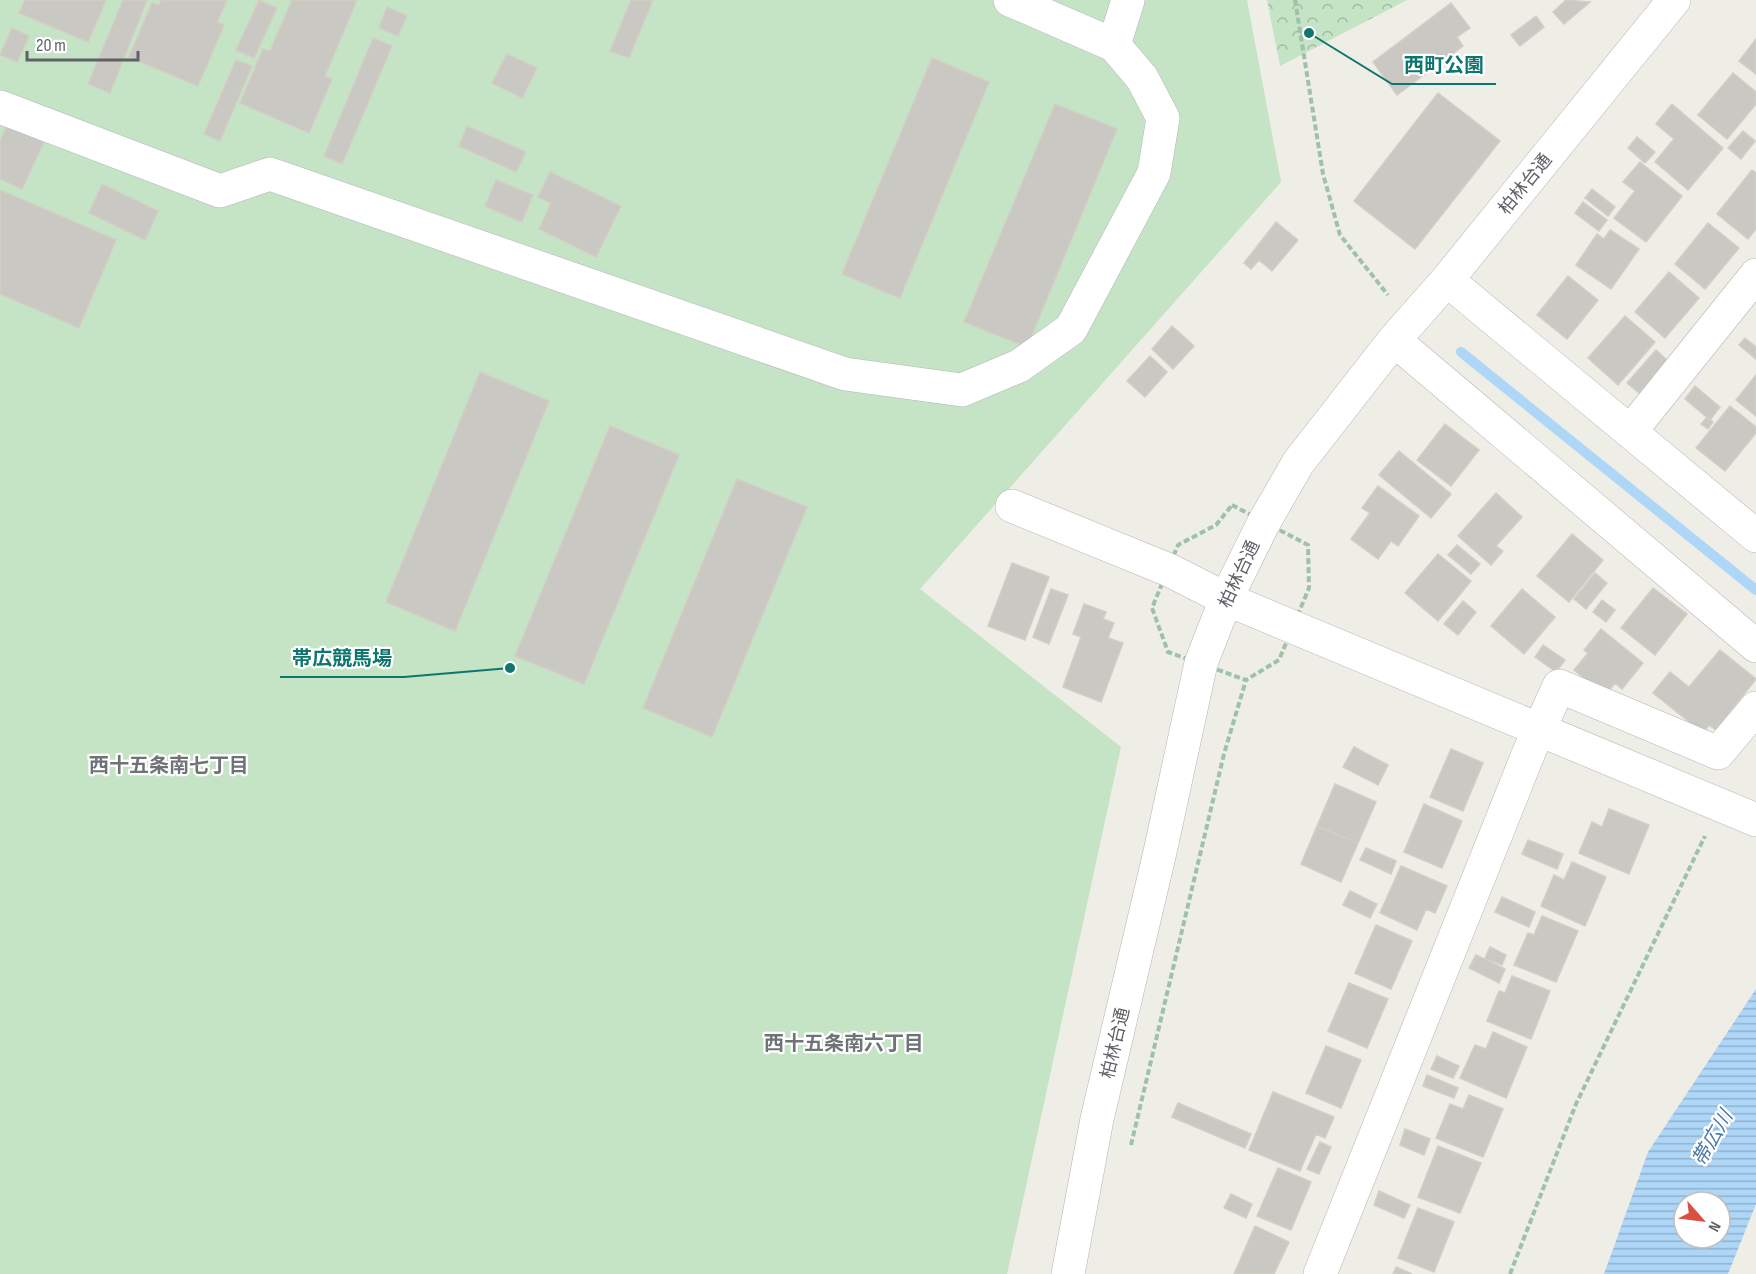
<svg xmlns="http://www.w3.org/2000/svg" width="1756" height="1274" font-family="'Sofia Sans Condensed','Noto Sans JP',sans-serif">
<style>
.park{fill:url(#park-crowns)}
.pitch{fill:#c5e3c5}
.water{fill:url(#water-rules);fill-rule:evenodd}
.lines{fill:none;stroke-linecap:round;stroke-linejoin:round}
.stream{stroke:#aed6f7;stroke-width:10}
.building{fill:#cac8c2;stroke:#d3cec5;stroke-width:1.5}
.minor-casing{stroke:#b3b6b9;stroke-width:34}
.path{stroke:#9ec2a8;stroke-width:4;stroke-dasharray:6 3;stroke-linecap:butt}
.minor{stroke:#fff;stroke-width:33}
.labels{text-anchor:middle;stroke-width:4.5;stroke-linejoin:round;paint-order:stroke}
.street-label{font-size:18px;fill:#5e6165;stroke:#fff}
.neighbourhood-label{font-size:20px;font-weight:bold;fill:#6f7377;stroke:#fff}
.water-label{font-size:20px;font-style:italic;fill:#4c78a7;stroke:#fff}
.leader{fill:none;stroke:#0f766e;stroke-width:2}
.callout-dot{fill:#0f766e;stroke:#fff;stroke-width:2}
.callout-label{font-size:20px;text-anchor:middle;font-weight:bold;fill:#0f766e;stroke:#fff;stroke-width:4.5;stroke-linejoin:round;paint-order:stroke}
</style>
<defs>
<pattern id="park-crowns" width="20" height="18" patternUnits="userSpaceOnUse" patternTransform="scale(1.5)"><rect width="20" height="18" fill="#c5e3c5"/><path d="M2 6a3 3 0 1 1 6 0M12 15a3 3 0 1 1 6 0" fill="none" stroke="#a3bba4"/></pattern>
<pattern id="water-rules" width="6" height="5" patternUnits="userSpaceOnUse" patternTransform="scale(1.5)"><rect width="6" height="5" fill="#aed6f7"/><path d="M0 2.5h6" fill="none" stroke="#91b1cc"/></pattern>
</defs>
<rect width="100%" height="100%" fill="#eeede6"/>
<path class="park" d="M 1267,0 L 1407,0 L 1280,66 Z"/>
<path class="pitch" d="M 0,0 L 1247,0 L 1281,182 L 920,589 L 1121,747 L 1007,1274 L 0,1274 Z"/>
<path class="water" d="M 1756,989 L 1756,1204 L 1728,1274 L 1604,1274 L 1648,1152 ZM 1684,1202 L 1720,1202 L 1720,1238 L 1684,1238 Z"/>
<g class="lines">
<path class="stream" d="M 1461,352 L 1756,590"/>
</g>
<path class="building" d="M 25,0 L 106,0 L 88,42 L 19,13 Z
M 123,0 L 147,0 L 110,93 L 88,84 Z
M 161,0 L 227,0 L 217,22 L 224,25 L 198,86 L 129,57 L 152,3 L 159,5 Z
M 259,0 L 277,8 L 254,58 L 236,50 Z
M 292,0 L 357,0 L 325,76 L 332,79 L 309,133 L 240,103 L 263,49 L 270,51 Z
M 631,0 L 653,0 L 629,58 L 610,51 Z
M 1566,0 L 1590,2 L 1564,24 L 1553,12 Z
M 1451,3 L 1470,28 L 1457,37 L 1463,46 L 1397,95 L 1373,62 Z
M 387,7 L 407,16 L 398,36 L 379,28 Z
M 1536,16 L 1544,27 L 1520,46 L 1511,35 Z
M 12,28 L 29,36 L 17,62 L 0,55 Z
M 373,38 L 392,46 L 342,164 L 324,156 Z
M 1756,39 L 1756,74 L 1739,61 Z
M 507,54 L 537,68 L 522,98 L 492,83 Z
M 932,58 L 989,82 L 900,298 L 842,274 Z
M 236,60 L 252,66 L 220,141 L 204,134 Z
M 1733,73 L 1756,92 L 1756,104 L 1727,139 L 1698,115 Z
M 1438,93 L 1500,141 L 1415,249 L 1354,201 Z
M 1055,104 L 1117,129 L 1027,347 L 964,322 Z
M 1672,104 L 1723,148 L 1688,190 L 1655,162 L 1674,139 L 1656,124 Z
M 7,125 L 44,142 L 22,189 L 0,179 L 0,141 Z
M 467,126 L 526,152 L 516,172 L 459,146 Z
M 1743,131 L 1755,141 L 1741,159 L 1728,148 Z
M 1637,137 L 1655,152 L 1645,163 L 1628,148 Z
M 1640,162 L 1682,196 L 1646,242 L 1614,218 L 1635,191 L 1623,182 Z
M 1752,170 L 1756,173 L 1756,229 L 1748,239 L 1717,214 Z
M 550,172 L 621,206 L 596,257 L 539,229 L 551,203 L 538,197 Z
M 496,180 L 533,195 L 522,222 L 485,206 Z
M 102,184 L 158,211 L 145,240 L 89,213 Z
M 1592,189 L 1615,207 L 1608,216 L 1585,198 Z
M 0,190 L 116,240 L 79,328 L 0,294 Z
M 1583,202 L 1607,220 L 1599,231 L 1575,213 Z
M 1276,222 L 1298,240 L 1272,271 L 1259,260 L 1251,269 L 1244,263 Z
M 1708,223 L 1739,248 L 1705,289 L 1675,264 Z
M 1610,230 L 1639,249 L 1611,289 L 1576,265 L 1597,234 L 1604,239 Z
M 1669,272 L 1699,298 L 1665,338 L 1635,312 Z
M 1568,276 L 1598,300 L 1567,339 L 1537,315 Z
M 1625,316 L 1655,342 L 1618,385 L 1588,358 Z
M 1172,326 L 1194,346 L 1173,369 L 1152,349 Z
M 1745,338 L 1756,347 L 1756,359 L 1739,345 Z
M 1656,350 L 1667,360 L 1639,393 L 1627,383 Z
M 1150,356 L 1167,372 L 1145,397 L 1127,381 Z
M 480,372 L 549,401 L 455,631 L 386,602 Z
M 1756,375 L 1756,416 L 1736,400 Z
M 1695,386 L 1720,407 L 1710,420 L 1685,399 Z
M 1730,406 L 1756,427 L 1756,433 L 1725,471 L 1696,448 Z
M 1707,417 L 1713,422 L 1708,429 L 1701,424 Z
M 1445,424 L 1479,450 L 1451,486 L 1417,460 Z
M 610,426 L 679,455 L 584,684 L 515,656 Z
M 1399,451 L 1451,494 L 1431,518 L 1379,475 Z
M 737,479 L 807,507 L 712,737 L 643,708 Z
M 1378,486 L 1419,516 L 1398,546 L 1391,541 L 1378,559 L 1351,539 L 1370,513 L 1362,508 Z
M 1496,493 L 1522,517 L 1496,546 L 1503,551 L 1491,565 L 1458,536 Z
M 1572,534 L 1603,560 L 1569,602 L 1537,576 Z
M 1457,545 L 1480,564 L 1471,574 L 1448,555 Z
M 1438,554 L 1471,581 L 1438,621 L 1405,593 Z
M 1012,563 L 1049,577 L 1025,640 L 988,626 Z
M 1595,573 L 1607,583 L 1586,609 L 1574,599 Z
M 1653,588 L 1687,614 L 1655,655 L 1621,628 Z
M 1051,589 L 1068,595 L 1049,644 L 1033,637 Z
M 1522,589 L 1555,617 L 1524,654 L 1491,626 Z
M 1602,600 L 1615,610 L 1606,622 L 1593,612 Z
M 1463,601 L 1476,612 L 1458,635 L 1444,624 Z
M 1084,604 L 1106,612 L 1103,619 L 1114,623 L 1108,638 L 1123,643 L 1101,702 L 1063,687 L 1081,637 L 1073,634 Z
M 1601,629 L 1643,663 L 1622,689 L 1615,683 L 1605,696 L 1574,670 L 1588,653 L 1584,650 Z
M 1543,645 L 1565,660 L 1556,672 L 1535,657 Z
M 1720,650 L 1756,679 L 1716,730 L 1709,725 L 1703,733 L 1653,693 L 1670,672 L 1689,687 Z
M 1354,747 L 1388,765 L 1378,785 L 1343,767 Z
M 1451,749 L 1483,763 L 1463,811 L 1430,797 Z
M 1335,784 L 1376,802 L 1358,843 L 1317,826 Z
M 1424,804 L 1462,821 L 1442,868 L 1404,852 Z
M 1609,809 L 1649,825 L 1629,874 L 1579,853 L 1592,822 L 1602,827 Z
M 1317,826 L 1358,843 L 1341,882 L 1301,864 Z
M 1528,840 L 1563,854 L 1557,869 L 1522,854 Z
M 1366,848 L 1396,861 L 1391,874 L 1360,860 Z
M 1572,862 L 1606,877 L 1585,926 L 1541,906 L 1554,875 L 1564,880 Z
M 1401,866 L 1447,886 L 1435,913 L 1426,909 L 1417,930 L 1380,913 Z
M 1350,891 L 1377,904 L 1370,918 L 1343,905 Z
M 1502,897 L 1535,912 L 1529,927 L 1495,912 Z
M 1542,916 L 1578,931 L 1556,982 L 1514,965 L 1528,933 L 1534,935 Z
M 1376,925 L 1412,941 L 1391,989 L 1355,973 Z
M 1490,947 L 1506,955 L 1502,965 L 1485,958 Z
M 1476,955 L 1505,969 L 1499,983 L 1469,968 Z
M 1512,976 L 1550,991 L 1531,1039 L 1487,1021 L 1499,991 L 1505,993 Z
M 1349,983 L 1388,999 L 1367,1048 L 1328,1031 Z
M 1493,1032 L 1527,1047 L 1506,1098 L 1460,1078 L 1475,1045 L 1486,1049 Z
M 1326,1046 L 1361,1060 L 1341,1108 L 1306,1093 Z
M 1437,1056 L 1459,1066 L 1453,1078 L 1431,1069 Z
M 1427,1075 L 1458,1088 L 1454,1098 L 1423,1086 Z
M 1273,1092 L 1334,1117 L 1325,1138 L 1316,1134 L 1300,1171 L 1249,1150 Z
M 1469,1095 L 1503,1109 L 1483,1157 L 1436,1138 L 1450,1104 L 1463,1109 Z
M 1178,1103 L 1251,1134 L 1245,1148 L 1172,1117 Z
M 1405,1129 L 1430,1139 L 1424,1155 L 1400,1145 Z
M 1320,1142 L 1331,1147 L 1319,1174 L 1307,1169 Z
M 1438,1146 L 1481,1163 L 1460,1213 L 1418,1197 Z
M 1278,1168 L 1311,1182 L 1291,1230 L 1257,1216 Z
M 1379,1191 L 1410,1205 L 1404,1218 L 1374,1205 Z
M 1231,1194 L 1252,1204 L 1246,1218 L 1224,1208 Z
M 1418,1208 L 1454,1222 L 1434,1272 L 1398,1258 Z
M 1255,1226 L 1289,1242 L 1274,1274 L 1234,1274 Z
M 1396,1267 L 1412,1274 L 1393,1274 Z"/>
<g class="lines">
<g class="minor-casing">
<path id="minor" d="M 1114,45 L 1128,0
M 0,107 L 220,191 L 270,174 L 845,374 L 962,390 L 1019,366 L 1071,329 L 1154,173 L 1163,118 L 1142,78 L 1114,45 L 1010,0
M 1447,280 L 1756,536
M 1394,340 L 1756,646
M 1630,432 L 1756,275
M 1012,506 L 1169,570 L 1226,599 L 1756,820
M 1068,1274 L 1097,1119 L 1160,852 L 1201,663 L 1226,599 L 1263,524 L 1298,463 L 1394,340 L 1447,280 L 1674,0
M 1320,1274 L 1529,752 L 1559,686 L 1718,753 L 1756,708"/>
</g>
<path class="path" d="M 1295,0 L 1323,174 L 1340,235 L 1388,295
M 1232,505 L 1308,545 L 1309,588 L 1279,660 L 1246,680 L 1168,652 L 1152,608 L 1178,545 L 1216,525 Z
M 1131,1145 L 1224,754 L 1246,680
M 1510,1274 L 1576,1104 L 1705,836"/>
<use href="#minor" class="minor"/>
</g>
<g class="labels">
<g class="street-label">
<text transform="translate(1525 184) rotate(-51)" y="6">柏林台通</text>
<text transform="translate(1239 574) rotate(-65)" y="6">柏林台通</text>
<text transform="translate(1115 1043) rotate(-77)" y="6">柏林台通</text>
</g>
<g class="neighbourhood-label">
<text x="169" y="772">西十五条南七丁目</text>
<text x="844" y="1050">西十五条南六丁目</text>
</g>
<g class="water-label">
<text transform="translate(1712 1138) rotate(-60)" y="7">帯広川</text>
</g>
</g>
<path class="leader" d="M1309 33L1392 84H1496M510 668L404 677H280"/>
<g class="callout-dot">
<circle cx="1309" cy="33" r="6"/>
<circle cx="510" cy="668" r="6"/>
</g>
<g class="callout-label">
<text x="1444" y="72">西町公園</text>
<text x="342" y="665">帯広競馬場</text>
</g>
<g transform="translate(1702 1220) rotate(118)"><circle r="28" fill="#ffffff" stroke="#bfc0c1" stroke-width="1.5"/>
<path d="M0-4.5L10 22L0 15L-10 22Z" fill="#d94f42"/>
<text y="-9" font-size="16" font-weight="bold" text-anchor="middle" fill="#5e6165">N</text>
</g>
<path d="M27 51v9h111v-9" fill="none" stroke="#5e6165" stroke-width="3"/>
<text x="36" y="51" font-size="18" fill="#5e6165" stroke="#ffffff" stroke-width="4.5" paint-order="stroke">20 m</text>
</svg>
